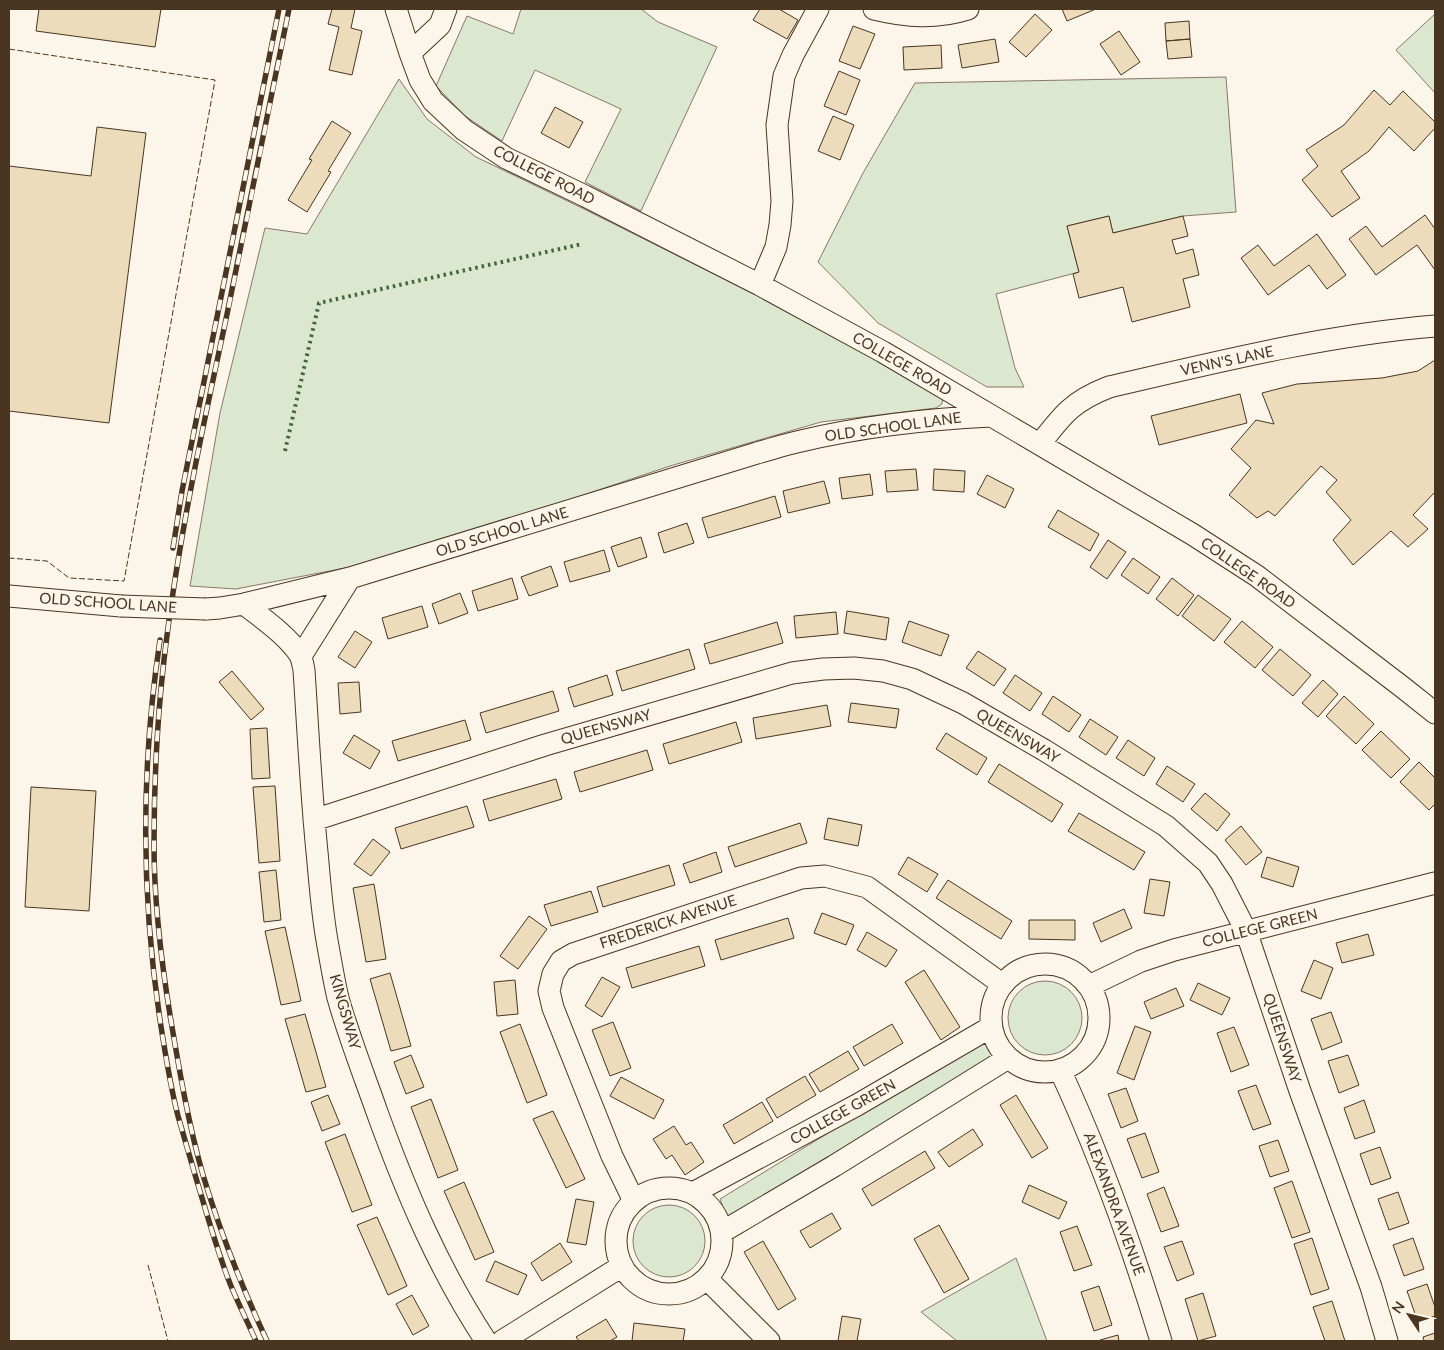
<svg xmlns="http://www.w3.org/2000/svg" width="1444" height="1350" font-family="Lato,sans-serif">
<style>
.green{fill:#dce7d0;stroke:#887966}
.building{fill:#ecdcbc;stroke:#4a3520}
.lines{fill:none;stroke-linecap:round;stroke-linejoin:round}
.minor-casing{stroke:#4a3520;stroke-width:23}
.minor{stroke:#fbf6e9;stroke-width:21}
.rail-casing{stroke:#4a3520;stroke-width:5.5}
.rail{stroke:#fbf6e9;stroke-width:4;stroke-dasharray:11;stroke-linecap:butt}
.minor-bridge-casing{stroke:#4a3520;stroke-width:23;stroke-linecap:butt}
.minor-bridge{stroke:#fbf6e9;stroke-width:21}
.hedge{stroke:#436837;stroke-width:4;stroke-dasharray:2.5 4;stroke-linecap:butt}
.fence{stroke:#4a3520;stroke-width:1;stroke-dasharray:6 2.5;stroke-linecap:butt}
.labels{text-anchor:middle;stroke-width:4;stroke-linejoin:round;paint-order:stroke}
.street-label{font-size:15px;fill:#4a3520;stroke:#fbf6e9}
</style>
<rect width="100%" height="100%" fill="#fbf6e9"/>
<path class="green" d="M 521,9 L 641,9 L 658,22 L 717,47 L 641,211 L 585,182 L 621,109 L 535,70 L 502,141 L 465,116 L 436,86 L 467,16 L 513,34 Z
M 1435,14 L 1435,93 L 1396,50 Z
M 1226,77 L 1236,212 L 1183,216 L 1113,233 L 1109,216 L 1067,226 L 1079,272 L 996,294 L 1015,368 L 1024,387 L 987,387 L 878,323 L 818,262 L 863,173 L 915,83 Z
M 399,79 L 427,119 L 476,157 L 580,207 L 756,295 L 943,396 L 942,404 L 936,408 L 821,422 L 670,466 L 521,516 L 350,567 L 236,589 L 190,586 L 220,413 L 265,228 L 307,234 Z
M1008 1018a37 37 0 1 1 74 0a37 37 0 1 1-74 0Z
M 986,1041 L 988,1048 L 994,1056 L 727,1218 L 720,1199 L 861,1113 Z
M633 1241a36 36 0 1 1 72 0a36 36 0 1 1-72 0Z
M 1016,1258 L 1047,1341 L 957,1341 L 921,1312 Z"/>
<path class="building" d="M 39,9 L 161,9 L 155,47 L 36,31 Z
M 332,9 L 355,9 L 351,28 L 362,31 L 352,75 L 329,70 L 339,27 L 328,24 Z
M 760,9 L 779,9 L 798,20 L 787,39 L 753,20 Z
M 1062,9 L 1096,9 L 1067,21 Z
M 1035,14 L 1052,30 L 1026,57 L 1009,42 Z
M 1189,21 L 1190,39 L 1166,41 L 1165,23 Z
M 853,26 L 875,34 L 860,69 L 839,61 Z
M 1119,31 L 1140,62 L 1121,75 L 1100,44 Z
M 995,39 L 999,62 L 962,68 L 958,45 Z
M 1190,39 L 1192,57 L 1168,59 L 1166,41 Z
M 941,45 L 942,68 L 904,70 L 903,47 Z
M 839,71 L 860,80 L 846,115 L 824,106 Z
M 1374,90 L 1390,105 L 1403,91 L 1435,122 L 1435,128 L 1414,151 L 1389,127 L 1369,151 L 1341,171 L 1360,198 L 1332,217 L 1302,180 L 1318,166 L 1306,150 L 1344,125 Z
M 555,107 L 583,122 L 569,148 L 541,133 Z
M 833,116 L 854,125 L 840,160 L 818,151 Z
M 332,121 L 351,133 L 328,171 L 331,172 L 307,212 L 288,200 L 312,160 L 309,159 Z
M 97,127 L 146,133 L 109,423 L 9,411 L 9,166 L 91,176 Z
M 1425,215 L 1435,229 L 1435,270 L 1417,245 L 1376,275 L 1349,239 L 1366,226 L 1382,247 Z
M 1109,216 L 1113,233 L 1183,216 L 1188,236 L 1172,240 L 1176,254 L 1193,249 L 1199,275 L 1183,279 L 1190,307 L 1132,322 L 1123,287 L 1079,298 L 1073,274 L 1079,272 L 1067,226 Z
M 1317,234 L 1346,275 L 1327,289 L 1309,265 L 1268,295 L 1241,258 L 1258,245 L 1274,266 Z
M 1435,360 L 1435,492 L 1413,515 L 1428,529 L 1408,547 L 1391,531 L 1353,565 L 1333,540 L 1351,520 L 1326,492 L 1337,480 L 1321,466 L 1275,516 L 1268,511 L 1257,518 L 1229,495 L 1251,468 L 1231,449 L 1256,420 L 1274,424 L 1262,393 L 1297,384 L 1382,378 L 1418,371 Z
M 1240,394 L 1247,423 L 1159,445 L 1151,416 Z
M 916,469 L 918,490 L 887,492 L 885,471 Z
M 934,469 L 965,471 L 964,492 L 933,490 Z
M 870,474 L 873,495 L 842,499 L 839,478 Z
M 987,475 L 1014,489 L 1005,508 L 977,494 Z
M 824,481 L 830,503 L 788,513 L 783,491 Z
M 775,496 L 781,517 L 708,538 L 702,518 Z
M 1058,510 L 1099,534 L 1090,551 L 1048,527 Z
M 687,523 L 694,543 L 664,553 L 658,533 Z
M 641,537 L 647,557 L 618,567 L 611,547 Z
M 1108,540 L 1126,552 L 1107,579 L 1090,567 Z
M 604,550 L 610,571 L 570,582 L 564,562 Z
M 1133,558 L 1160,577 L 1148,594 L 1121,575 Z
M 551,566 L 558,586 L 529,596 L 521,577 Z
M 512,578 L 518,599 L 478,611 L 472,591 Z
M 1172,578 L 1194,595 L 1178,616 L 1156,599 Z
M 460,593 L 468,613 L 439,624 L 432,604 Z
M 1198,595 L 1231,619 L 1214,641 L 1182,616 Z
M 422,606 L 428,627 L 388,639 L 382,618 Z
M 847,611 L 889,618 L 886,640 L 844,633 Z
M 836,612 L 838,634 L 796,638 L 794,616 Z
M 909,621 L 949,635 L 941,656 L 902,642 Z
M 1242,621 L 1273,647 L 1255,668 L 1224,642 Z
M 777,622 L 783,643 L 710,664 L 704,644 Z
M 355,631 L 372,642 L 355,668 L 338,657 Z
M 689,649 L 695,669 L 622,691 L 616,671 Z
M 1280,649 L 1311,675 L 1293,696 L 1262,670 Z
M 978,651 L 1006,669 L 994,686 L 966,668 Z
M 232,671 L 264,709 L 251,720 L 219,682 Z
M 607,675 L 613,695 L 574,707 L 568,688 Z
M 1015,675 L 1042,693 L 1030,711 L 1003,693 Z
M 1323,680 L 1338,694 L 1318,717 L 1302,703 Z
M 359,682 L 361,712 L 340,714 L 338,683 Z
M 553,691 L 559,711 L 486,733 L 480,713 Z
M 1053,696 L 1081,715 L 1069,732 L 1042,714 Z
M 1344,696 L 1374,724 L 1356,744 L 1326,716 Z
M 851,703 L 899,709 L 896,728 L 848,722 Z
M 827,705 L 831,726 L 756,739 L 753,718 Z
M 1090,719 L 1118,737 L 1106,755 L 1079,737 Z
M 465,720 L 471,740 L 398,761 L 392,741 Z
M 736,722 L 742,742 L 669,764 L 663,744 Z
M 267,728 L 270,778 L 252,779 L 250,729 Z
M 1381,731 L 1410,759 L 1391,778 L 1362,750 Z
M 946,733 L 987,758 L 977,775 L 936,749 Z
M 354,735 L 380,751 L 370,769 L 343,753 Z
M 1128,740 L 1155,758 L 1144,776 L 1116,758 Z
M 647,750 L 653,770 L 580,792 L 574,772 Z
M 1419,762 L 1435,778 L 1435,804 L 1429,810 L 1400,782 Z
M 999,764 L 1063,804 L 1052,822 L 988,782 Z
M 1167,766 L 1195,784 L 1183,802 L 1156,784 Z
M 556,779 L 562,799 L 489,821 L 483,800 Z
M 275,786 L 280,861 L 259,863 L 253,787 Z
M 31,787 L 96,791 L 89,911 L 25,907 Z
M 1205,793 L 1230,814 L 1217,831 L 1191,809 Z
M 467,806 L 474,827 L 401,849 L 395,828 Z
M 1079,813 L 1145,852 L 1134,870 L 1068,831 Z
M 828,818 L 862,825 L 858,846 L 824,839 Z
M 800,823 L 807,843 L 735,867 L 728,847 Z
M 1241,826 L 1262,852 L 1246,865 L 1225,840 Z
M 373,839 L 390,852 L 371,876 L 354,864 Z
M 716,852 L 722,872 L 690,883 L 683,864 Z
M 908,857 L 938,874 L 927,892 L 898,874 Z
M 1267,857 L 1299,867 L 1293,887 L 1261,877 Z
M 669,865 L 675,885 L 603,907 L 597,887 Z
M 276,870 L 281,920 L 264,922 L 259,872 Z
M 1150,879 L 1170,882 L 1164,916 L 1144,913 Z
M 948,880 L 1012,921 L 1001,939 L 936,898 Z
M 374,884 L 386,959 L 366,962 L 353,888 Z
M 591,891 L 598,912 L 551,926 L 544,905 Z
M 1124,909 L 1132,928 L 1101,942 L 1093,923 Z
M 822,913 L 854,925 L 846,945 L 814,933 Z
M 529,916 L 547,929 L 518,969 L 500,956 Z
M 788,918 L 794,938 L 721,960 L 715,940 Z
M 1029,920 L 1075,920 L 1075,940 L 1029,939 Z
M 285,927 L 301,1001 L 281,1005 L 265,931 Z
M 867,932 L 897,950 L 886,967 L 857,950 Z
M 1368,934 L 1374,955 L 1342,963 L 1336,943 Z
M 699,946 L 705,966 L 632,988 L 626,968 Z
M 1314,960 L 1333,968 L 1321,999 L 1301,991 Z
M 924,970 L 960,1027 L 941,1040 L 905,982 Z
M 390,973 L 411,1046 L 391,1051 L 370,979 Z
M 602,977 L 620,987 L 602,1017 L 585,1006 Z
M 515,980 L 518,1014 L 497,1016 L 494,982 Z
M 1198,983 L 1230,998 L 1222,1015 L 1190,1000 Z
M 1176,988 L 1184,1006 L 1151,1019 L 1144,1002 Z
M 1331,1012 L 1342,1042 L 1322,1050 L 1311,1019 Z
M 305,1014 L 326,1087 L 306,1092 L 285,1019 Z
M 613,1022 L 631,1068 L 610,1076 L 592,1030 Z
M 520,1024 L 547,1095 L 527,1103 L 500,1032 Z
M 892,1024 L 903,1043 L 864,1066 L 853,1047 Z
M 1135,1026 L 1151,1032 L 1134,1080 L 1117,1073 Z
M 1234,1027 L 1249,1065 L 1231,1072 L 1217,1033 Z
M 848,1051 L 859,1069 L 820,1092 L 809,1074 Z
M 411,1055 L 424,1087 L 406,1094 L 394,1062 Z
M 1348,1055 L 1359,1085 L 1339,1093 L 1328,1061 Z
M 805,1076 L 816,1095 L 777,1118 L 766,1099 Z
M 621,1077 L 664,1100 L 654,1119 L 610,1096 Z
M 1256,1085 L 1271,1124 L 1253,1130 L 1238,1091 Z
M 1126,1088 L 1138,1121 L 1121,1128 L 1108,1094 Z
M 328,1095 L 340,1124 L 322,1131 L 311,1102 Z
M 1016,1095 L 1048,1148 L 1032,1158 L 1000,1105 Z
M 431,1099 L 458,1170 L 438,1178 L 411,1107 Z
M 1364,1100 L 1375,1132 L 1355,1139 L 1344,1108 Z
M 762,1102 L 773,1121 L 734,1144 L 723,1125 Z
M 553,1111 L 585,1179 L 566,1188 L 533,1119 Z
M 674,1126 L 686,1145 L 691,1142 L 704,1162 L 685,1175 L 672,1155 L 666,1159 L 653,1139 Z
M 973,1129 L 983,1145 L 949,1167 L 938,1152 Z
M 1145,1133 L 1159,1172 L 1142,1178 L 1127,1139 Z
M 345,1134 L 372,1205 L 352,1212 L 325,1142 Z
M 1278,1140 L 1289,1171 L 1270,1177 L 1259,1146 Z
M 1380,1147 L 1391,1178 L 1371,1185 L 1360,1154 Z
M 925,1151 L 935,1168 L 872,1206 L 862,1189 Z
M 1292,1181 L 1310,1232 L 1292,1238 L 1274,1188 Z
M 464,1182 L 494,1252 L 475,1260 L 444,1191 Z
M 1029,1185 L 1067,1202 L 1059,1219 L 1022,1202 Z
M 1164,1187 L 1179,1226 L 1161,1232 L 1147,1194 Z
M 1398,1192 L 1409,1223 L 1389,1230 L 1378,1199 Z
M 576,1199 L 594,1202 L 586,1245 L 567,1242 Z
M 832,1213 L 841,1229 L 810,1248 L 800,1231 Z
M 377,1217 L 407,1286 L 388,1295 L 357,1225 Z
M 939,1225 L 969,1279 L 944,1293 L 914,1239 Z
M 1077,1226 L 1092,1265 L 1074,1271 L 1060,1232 Z
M 1312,1238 L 1329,1289 L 1311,1295 L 1294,1244 Z
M 1413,1238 L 1424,1269 L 1404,1276 L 1393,1245 Z
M 763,1241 L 796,1299 L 778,1310 L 744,1252 Z
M 1182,1241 L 1194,1274 L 1177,1281 L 1164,1247 Z
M 560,1243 L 572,1262 L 542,1281 L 531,1263 Z
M 495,1261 L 527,1275 L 518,1295 L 486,1281 Z
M 1427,1284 L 1435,1307 L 1435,1316 L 1418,1322 L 1407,1291 Z
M 1099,1286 L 1112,1325 L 1094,1331 L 1081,1292 Z
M 1203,1293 L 1216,1336 L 1198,1341 L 1185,1299 Z
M 412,1295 L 429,1326 L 413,1335 L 396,1304 Z
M 1332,1301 L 1345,1341 L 1325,1341 L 1313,1307 Z
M 842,1316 L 861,1319 L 857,1341 L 838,1341 Z
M 606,1319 L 617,1337 L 610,1341 L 579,1341 L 576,1337 Z
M 634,1323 L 685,1329 L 683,1341 L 632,1341 Z
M 1435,1333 L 1435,1341 L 1424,1341 L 1423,1337 Z
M 1118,1335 L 1119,1341 L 1100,1341 L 1100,1340 Z"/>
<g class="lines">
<g class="minor-casing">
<path id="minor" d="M 396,9 L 410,53 L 420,80 L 433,101 L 464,130 L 506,158 L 585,196 L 760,285 L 883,352 L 1192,534 L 1257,576 L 1401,686 L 1435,713
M 874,9 C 907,17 936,19 968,9
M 410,53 L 440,25 L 446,9
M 760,285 L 776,247 L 780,225 L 782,201 L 777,125 L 784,76 L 793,55 L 818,9
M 1040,444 C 1063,414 1073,401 1109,387 C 1217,362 1325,335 1435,326
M 9,596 L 121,606
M 244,604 C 263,619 287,635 300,655 C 302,659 303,665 304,670 C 308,731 311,791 317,852 C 320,883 322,915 328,946 C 331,963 334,981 338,998 C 349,1037 364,1075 377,1112 C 406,1192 439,1270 486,1341
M 206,609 L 220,608 L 244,604 L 350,578 L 757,453 C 772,449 786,444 801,441 C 864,426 928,419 991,416
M 301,656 L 350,578
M 314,820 L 545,745 L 792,673 L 823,669 L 854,668 L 883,671 L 912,679 L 963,703 L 1044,750 L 1166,826 L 1208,863 L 1222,884 L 1246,931 L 1300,1091 L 1371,1287 L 1387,1341
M991 1018a54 54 0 1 1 108 0a54 54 0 1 1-108 0Z
M 1089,986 L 1141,961 L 1174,950 L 1435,883
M 1060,1070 C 1101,1158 1133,1249 1161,1341
M616 1241a53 53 0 1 1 106 0a53 53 0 1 1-106 0Z
M 693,1193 L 857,1105 L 991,1027
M 634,1201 L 612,1156 L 553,1008 L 549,991 L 553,974 L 561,961 L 573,954 L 801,878 L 825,876 L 867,887 L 1002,984
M 722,1232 L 834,1166 L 1008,1058
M 707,1279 L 769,1341
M 502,1341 L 622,1266"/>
</g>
<use href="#minor" class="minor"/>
<g class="rail-casing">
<path id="rail" d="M 173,548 L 182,491 L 279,9
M 160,640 C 141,766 141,894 160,1020 C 165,1052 170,1085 178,1116 C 184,1137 190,1158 196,1178 C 207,1214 217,1251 231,1286 C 239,1305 248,1323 256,1341
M 267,1341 C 242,1287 220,1232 203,1175 C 188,1123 179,1068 170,1015 C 161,959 154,901 154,845 C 154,783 157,721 164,660 C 177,547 201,435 225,324 C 247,219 268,114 289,9"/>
</g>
<use href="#rail" class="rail"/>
<g class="minor-bridge-casing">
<path id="minor-bridge" d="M 121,606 L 206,609"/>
</g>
<use href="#minor-bridge" class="minor-bridge"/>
<path class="hedge" d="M 285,451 L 319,303 L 582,244"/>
<path class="fence" d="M 9,49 L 215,80 L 124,581 L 69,578 L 47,561 L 9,558
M 148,1265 L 168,1341"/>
</g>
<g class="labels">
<g class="street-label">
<text transform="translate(544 175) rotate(27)" y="5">COLLEGE ROAD</text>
<text transform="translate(1227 361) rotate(-12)" y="5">VENN'S LANE</text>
<text transform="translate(902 364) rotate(30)" y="5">COLLEGE ROAD</text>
<text transform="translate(893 427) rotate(-8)" y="5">OLD SCHOOL LANE</text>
<text transform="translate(502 532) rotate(-17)" y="5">OLD SCHOOL LANE</text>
<text transform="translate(1248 573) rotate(35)" y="5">COLLEGE ROAD</text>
<text transform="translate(108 603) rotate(4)" y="5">OLD SCHOOL LANE</text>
<text transform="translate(606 727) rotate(-16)" y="5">QUEENSWAY</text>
<text transform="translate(1018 736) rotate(30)" y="5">QUEENSWAY</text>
<text transform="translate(668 922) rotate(-18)" y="5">FREDERICK AVENUE</text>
<text transform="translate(1260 928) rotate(-14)" y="5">COLLEGE GREEN</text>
<text transform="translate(345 1012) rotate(74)" y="5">KINGSWAY</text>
<text transform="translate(1282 1038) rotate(72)" y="5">QUEENSWAY</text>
<text transform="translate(843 1112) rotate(-29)" y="5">COLLEGE GREEN</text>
<text transform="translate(1114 1204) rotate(70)" y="5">ALEXANDRA AVENUE</text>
</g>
</g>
<rect width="1444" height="1350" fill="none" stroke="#4a3520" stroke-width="20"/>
<g transform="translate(1409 1315) rotate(305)" stroke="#fbf6e9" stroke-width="4" paint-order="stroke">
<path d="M0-4L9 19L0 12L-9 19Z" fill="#4a3520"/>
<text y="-8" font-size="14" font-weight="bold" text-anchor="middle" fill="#4a3520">N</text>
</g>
</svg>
